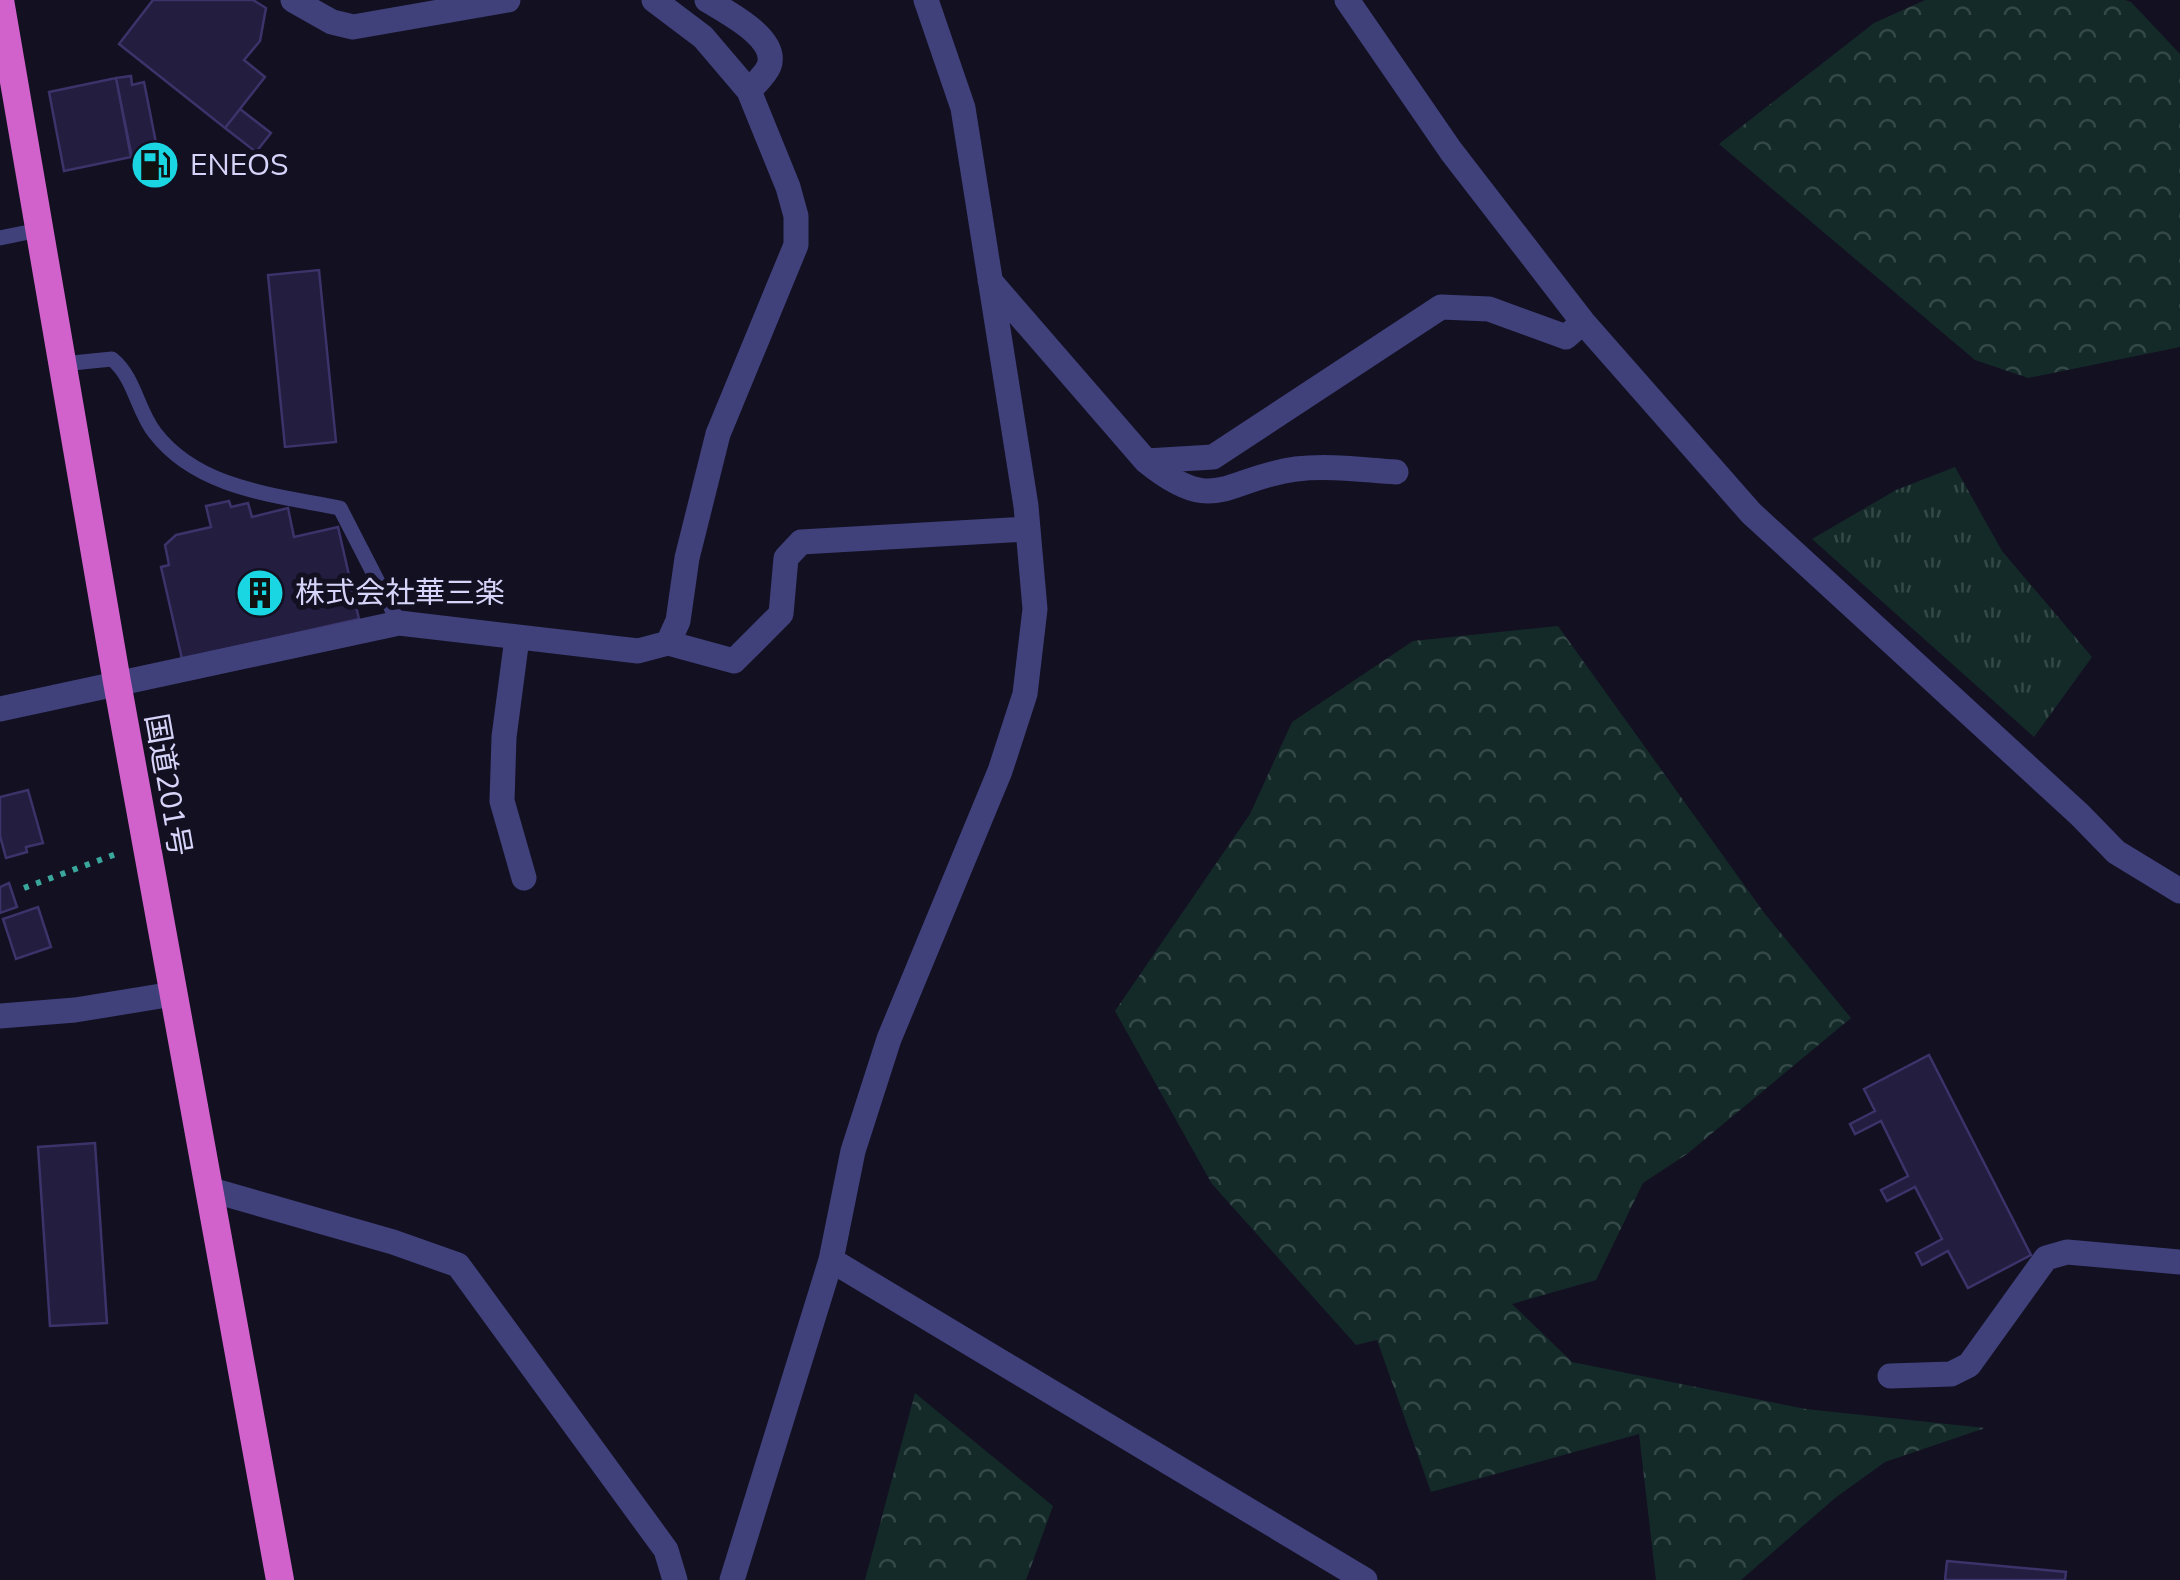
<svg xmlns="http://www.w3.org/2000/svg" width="2180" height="1580" font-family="'Nunito Sans','Noto Sans JP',sans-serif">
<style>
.forest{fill:url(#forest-crowns)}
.park{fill:url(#park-tufts)}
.building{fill:#231e40;stroke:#3b3369;stroke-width:2.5}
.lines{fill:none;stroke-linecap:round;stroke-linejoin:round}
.path{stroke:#3ba79c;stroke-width:6;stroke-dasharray:5 8;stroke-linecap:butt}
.service{stroke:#40407b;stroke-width:15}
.minor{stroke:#40407b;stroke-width:25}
.trunk{stroke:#d262cb;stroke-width:28}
.labels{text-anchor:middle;stroke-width:10;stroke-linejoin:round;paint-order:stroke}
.poi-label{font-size:30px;fill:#d7d4fa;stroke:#121021;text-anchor:start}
.street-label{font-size:30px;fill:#d7d4fa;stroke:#121021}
</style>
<defs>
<pattern id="forest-crowns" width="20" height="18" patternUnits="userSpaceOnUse" patternTransform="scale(2.5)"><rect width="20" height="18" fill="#142a28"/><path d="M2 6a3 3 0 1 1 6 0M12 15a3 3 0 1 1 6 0" fill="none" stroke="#354848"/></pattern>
<pattern id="park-tufts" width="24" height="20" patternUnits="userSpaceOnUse" patternTransform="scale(2.5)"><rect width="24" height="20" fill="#142a28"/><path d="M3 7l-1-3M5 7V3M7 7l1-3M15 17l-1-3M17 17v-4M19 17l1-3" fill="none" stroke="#354848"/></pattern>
</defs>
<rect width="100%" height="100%" fill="#121021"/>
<path class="forest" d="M 1925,0 L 2125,0 L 2131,2 L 2180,54 L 2180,347 L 2028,378 L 1975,360 L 1719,144 L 1874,23 Z
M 1558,626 L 1765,914 L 1851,1018 L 1687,1154 L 1643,1183 L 1596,1280 L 1512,1304 L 1572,1362 L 1806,1409 L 1985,1428 L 1885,1462 L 1835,1498 L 1741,1580 L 1656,1580 L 1639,1434 L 1431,1492 L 1377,1340 L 1356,1345 L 1212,1184 L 1115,1011 L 1250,814 L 1292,722 L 1413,641 Z
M 915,1393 L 1053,1506 L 1026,1580 L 865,1580 Z"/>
<path class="park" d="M 1955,467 L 2002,551 L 2092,657 L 2034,737 L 1812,539 L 1896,490 Z"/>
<path class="building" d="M 153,0 L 253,0 L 266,8 L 260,41 L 244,60 L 265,77 L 225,128 L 119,44 Z
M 131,76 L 132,85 L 144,82 L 161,168 L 135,173 L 116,78 Z
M 116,78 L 131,157 L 64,171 L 49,92 Z
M 240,109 L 271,133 L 256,152 L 225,128 Z
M 319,270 L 336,442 L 285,447 L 268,275 Z
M 229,501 L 231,507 L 248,503 L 252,517 L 288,508 L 294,537 L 338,527 L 359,619 L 182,659 L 161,567 L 169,565 L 165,545 L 176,535 L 211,527 L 206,506 Z
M 28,790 L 43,843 L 26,847 L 27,852 L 6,858 L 0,836 L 0,797 Z
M 9,883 L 17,907 L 0,913 L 0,887 Z
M 38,907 L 51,947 L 16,959 L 3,919 Z
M 1929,1055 L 2031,1255 L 1968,1288 L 1948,1251 L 1922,1265 L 1916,1253 L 1942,1239 L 1915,1187 L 1887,1201 L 1881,1190 L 1908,1176 L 1881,1121 L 1855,1134 L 1850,1124 L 1875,1111 L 1864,1089 Z
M 95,1143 L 107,1323 L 50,1326 L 38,1147 Z
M 1947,1561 L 2066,1572 L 2065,1580 L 1945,1580 Z"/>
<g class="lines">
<path class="path" d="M 24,888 L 116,854"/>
<path class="service" d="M 0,238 L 39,230
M 62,364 L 112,359 C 135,378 137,410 155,433 C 198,489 275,495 340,508 L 399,623"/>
<path class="minor" d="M 293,0 L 332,22 L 353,27 L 508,0
M 707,0 C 726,12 779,38 769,66 C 766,74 755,84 749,91
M 1347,0 L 1451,151 L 1583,322 L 1751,513 L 2080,815 L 2116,852 L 2180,891
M 990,281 L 1146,461 L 1213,457 L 1441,307 L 1489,309 L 1566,337 L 1583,322
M 1146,461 C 1216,518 1225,478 1296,469 C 1329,465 1363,470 1396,472
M 517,638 L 504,737 L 502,801 L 524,878
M 668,643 L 734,661 L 781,614 L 786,558 L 801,542 L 1028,529
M 0,709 L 399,623 L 638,651 L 668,643 L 678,621 L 687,558 L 718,434 L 796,245 L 796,216 L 788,187 L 749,91 L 703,37 L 654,0
M 0,1016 L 75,1010 L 173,994
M 208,1189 L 393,1242 L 458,1265 L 666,1550 L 675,1580
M 831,1260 L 1365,1580
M 1890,1376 L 1951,1374 L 1969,1365 L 2046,1258 L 2067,1252 L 2180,1262
M 732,1580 L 831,1260 L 853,1151 L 889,1039 L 1000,771 L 1025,694 L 1035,609 L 1026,506 L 963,108 L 926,0"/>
<path class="trunk" d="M 0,0 L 117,682 L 280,1580"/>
</g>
<defs>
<g id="fuel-disc" transform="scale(2.5)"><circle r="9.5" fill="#19d6e2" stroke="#121021"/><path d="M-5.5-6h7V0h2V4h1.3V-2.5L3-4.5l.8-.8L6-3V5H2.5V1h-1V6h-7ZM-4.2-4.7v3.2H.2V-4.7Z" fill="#111"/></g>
<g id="building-disc" transform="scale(2.5)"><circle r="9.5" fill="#19d6e2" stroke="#121021"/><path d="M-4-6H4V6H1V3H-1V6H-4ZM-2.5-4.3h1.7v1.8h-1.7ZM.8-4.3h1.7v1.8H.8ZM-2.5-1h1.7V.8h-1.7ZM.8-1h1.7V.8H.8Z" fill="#111"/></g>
</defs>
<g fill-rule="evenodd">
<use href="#fuel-disc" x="155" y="165"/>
<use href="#building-disc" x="260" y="593"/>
</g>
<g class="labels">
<g class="poi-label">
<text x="190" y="175">ENEOS</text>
<text x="295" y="603">株式会社華三楽</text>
</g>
<g class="street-label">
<text transform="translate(168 785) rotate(80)" y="10">国道201号</text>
</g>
</g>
</svg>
